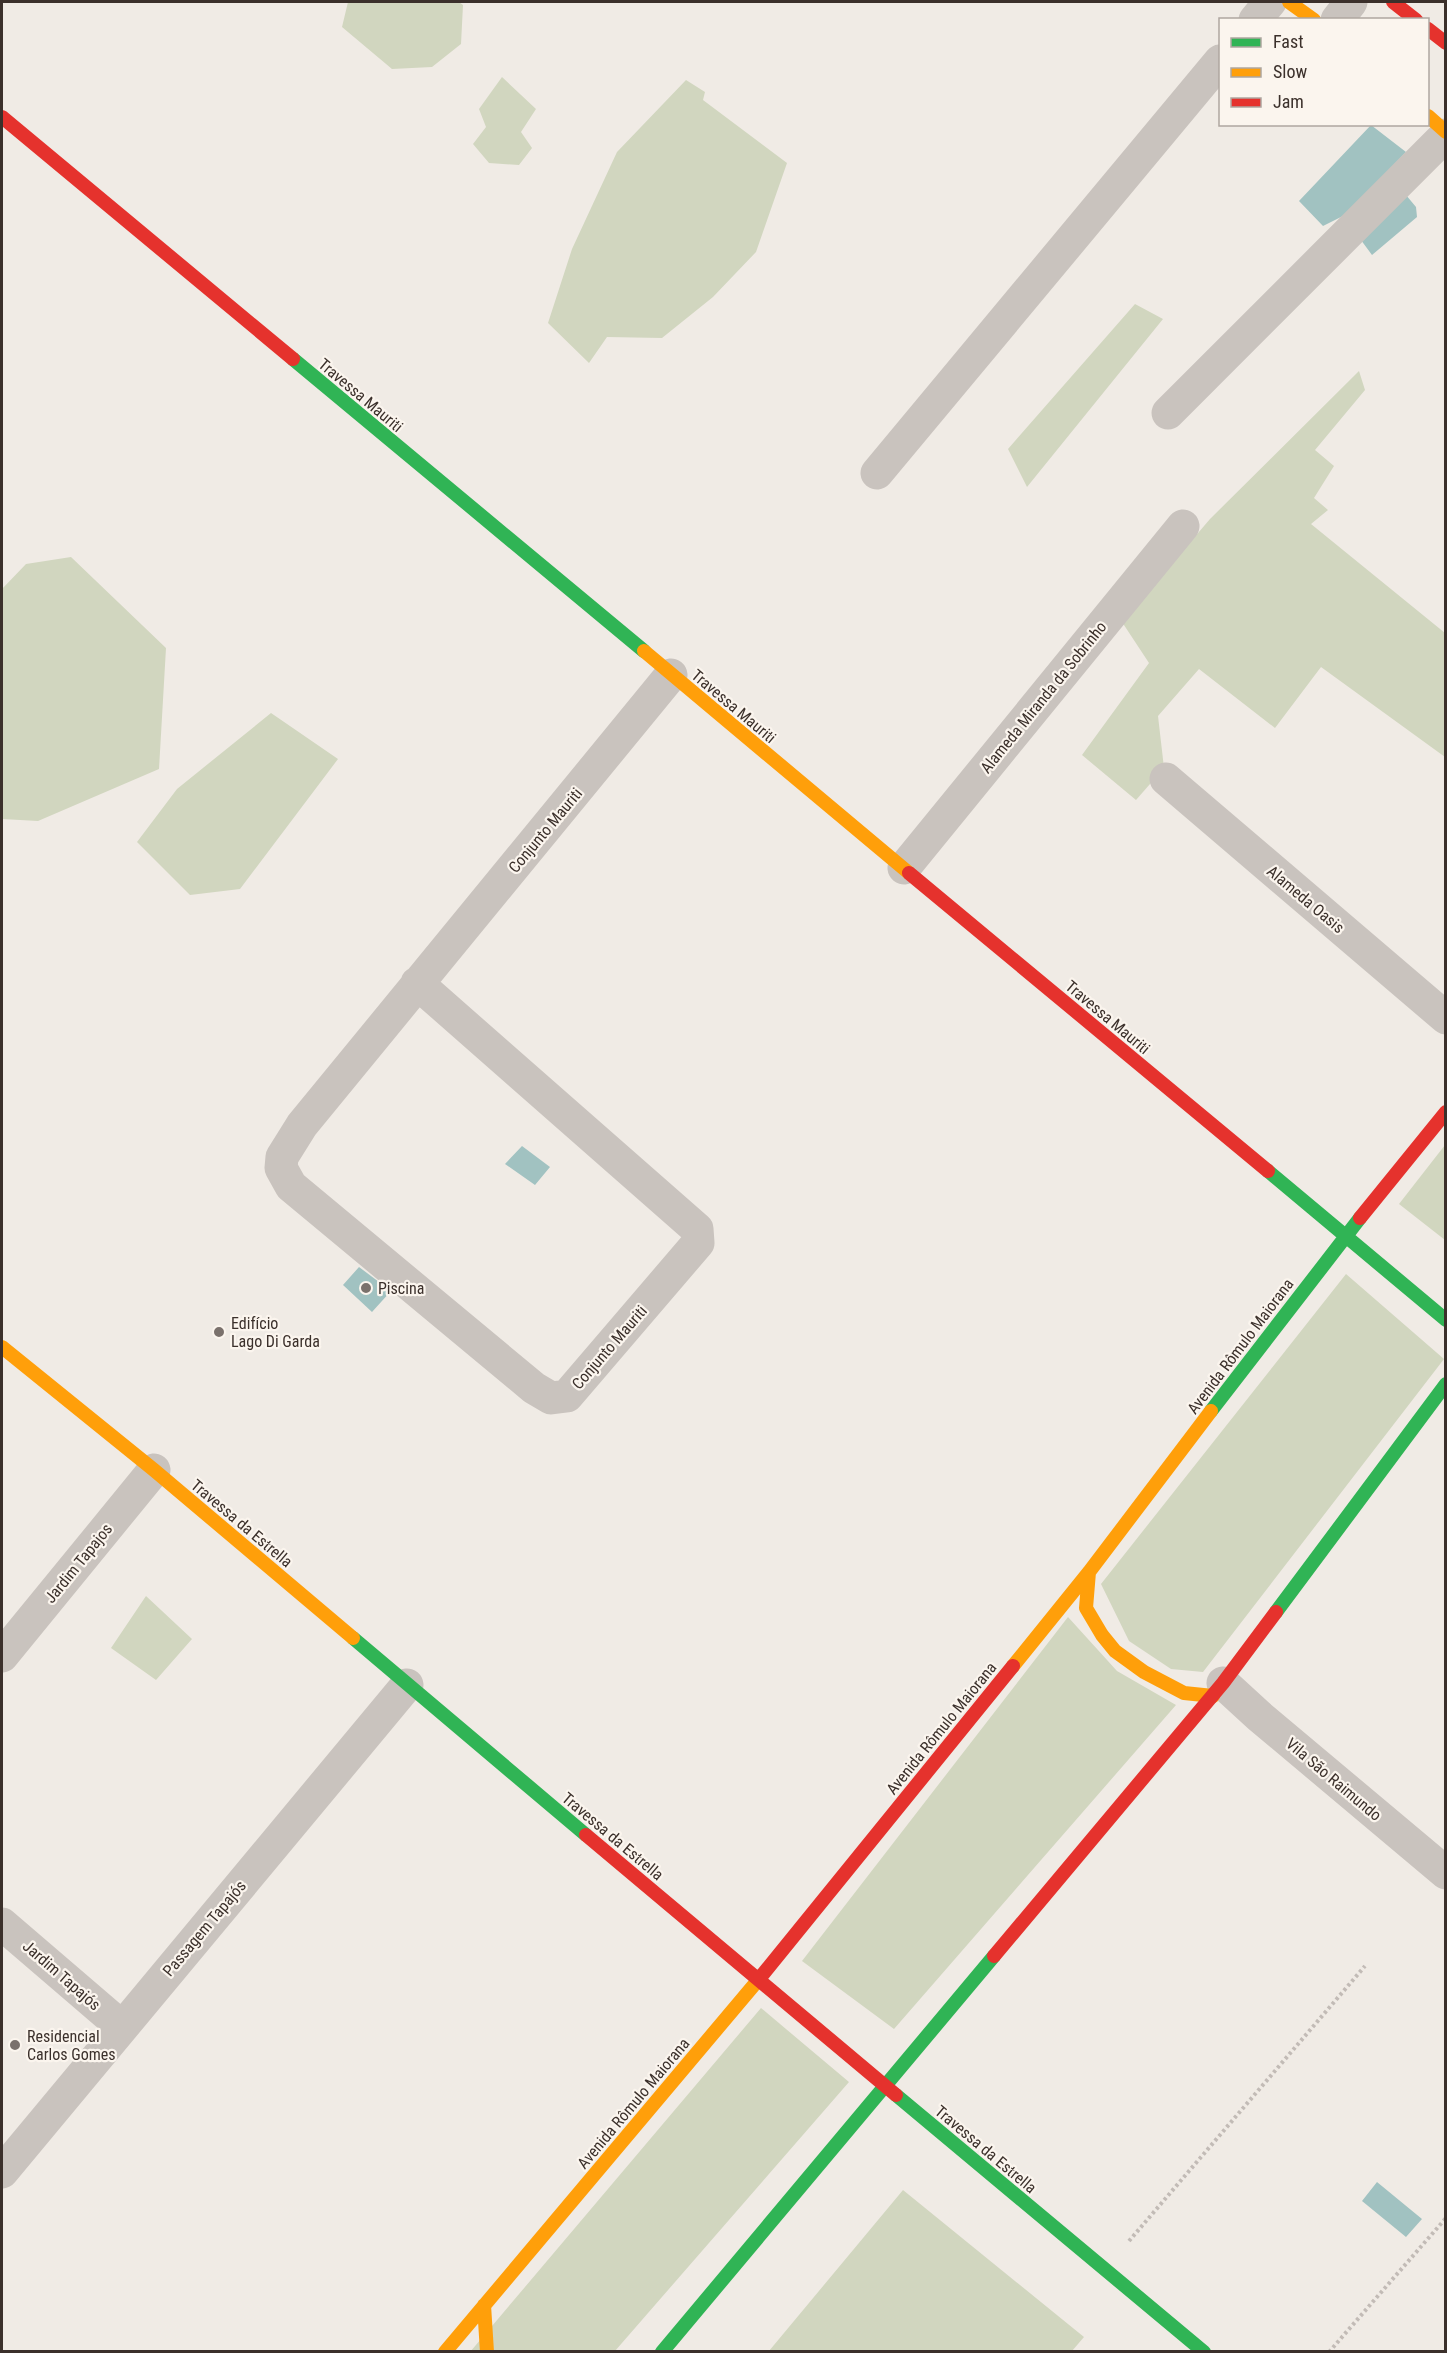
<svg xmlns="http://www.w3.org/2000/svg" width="1447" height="2353" font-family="'Roboto Condensed',sans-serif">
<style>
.green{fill:#d1d6bf}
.water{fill:#a1c2c1}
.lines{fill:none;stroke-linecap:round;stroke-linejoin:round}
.path{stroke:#c2bbb6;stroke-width:4;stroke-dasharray:3 3;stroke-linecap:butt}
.street{stroke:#c9c3be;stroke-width:33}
.fast{stroke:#30b455;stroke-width:14}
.slow{stroke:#ff9f0a;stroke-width:14}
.jam{stroke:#e5322d;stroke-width:14}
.poi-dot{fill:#7a716c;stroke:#fbf5ee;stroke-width:2}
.labels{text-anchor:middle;stroke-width:4.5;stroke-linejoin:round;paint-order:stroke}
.street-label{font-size:16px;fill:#3b302b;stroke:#fbf5ee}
.poi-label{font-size:16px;fill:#3b302b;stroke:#fbf5ee;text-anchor:start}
</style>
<rect width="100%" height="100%" fill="#f0ebe5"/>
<path class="green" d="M 348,2 L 459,2 L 463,5 L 461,44 L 432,67 L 392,69 L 342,27 Z
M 502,77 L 536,109 L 521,132 L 532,148 L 519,165 L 489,163 L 473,144 L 486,127 L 479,109 Z
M 686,80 L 705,92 L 703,100 L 787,163 L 756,252 L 713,297 L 662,338 L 607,337 L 589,363 L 548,323 L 572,249 L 617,152 Z
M 1135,304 L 1163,319 L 1027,487 L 1008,449 Z
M 1359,371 L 1365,390 L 1315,450 L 1334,466 L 1314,498 L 1328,510 L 1311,524 L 1445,633 L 1445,757 L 1321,667 L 1275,728 L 1199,669 L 1158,716 L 1164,768 L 1136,800 L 1082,755 L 1149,663 L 1122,622 L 1210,519 Z
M 71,557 L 166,648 L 159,769 L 38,821 L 2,819 L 2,589 L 26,564 Z
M 271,713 L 338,759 L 240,889 L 190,895 L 137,842 L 177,789 Z
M 1445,1145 L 1445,1240 L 1399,1204 Z
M 1346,1274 L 1444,1359 L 1203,1672 L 1171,1669 L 1129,1641 L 1101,1584 Z
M 146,1596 L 192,1639 L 156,1680 L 111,1648 Z
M 1068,1617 L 1117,1671 L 1176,1705 L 894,2029 L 802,1961 Z
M 761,2008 L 849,2082 L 615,2351 L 470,2352 Z
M 903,2190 L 1084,2337 L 1072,2351 L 769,2351 Z"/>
<path class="water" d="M 1371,125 L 1406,152 L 1347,214 L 1323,226 L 1299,201 Z
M 1406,195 L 1416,207 L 1417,217 L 1372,255 L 1358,236 Z
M 522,1146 L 550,1167 L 535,1185 L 505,1164 Z
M 359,1267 L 391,1291 L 372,1312 L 343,1285 Z
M 1377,2182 L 1422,2219 L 1406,2237 L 1362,2201 Z"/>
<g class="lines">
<path class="path" d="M 1129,2241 L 1365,1966
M 1329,2352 L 1446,2218"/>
<path class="street" d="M 1255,20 L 1270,2
M 1337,20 L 1351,2
M 1168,413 L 1446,135
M 877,473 L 1220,61
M 1166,779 L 1446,1018
M 904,868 L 1183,526
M 417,983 L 697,1229 L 698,1243 L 567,1396 L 551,1398 L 534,1388 L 291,1186 L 281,1168 L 282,1157 L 302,1125 L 671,675
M 2,1656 L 154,1470
M 1223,1683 L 1259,1716 L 1446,1873
M 2,1924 L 122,2027
M 2,2172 L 407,1685"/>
<path class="fast" d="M 293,359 L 644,651
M 1268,1171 L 1446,1320
M 1211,1411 L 1360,1218
M 1276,1612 L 1446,1384
M 353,1638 L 586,1835
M 896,2095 L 1204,2352
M 662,2352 L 994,1956"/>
<path class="slow" d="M 1289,2 L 1314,20
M 1428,116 L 1446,132
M 644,651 L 909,873
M 2,1347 L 154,1470 L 353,1638
M 1089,1572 L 1086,1608 L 1102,1635 L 1115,1651 L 1144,1672 L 1184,1693 L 1213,1696
M 1013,1666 L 1089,1572 L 1211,1411
M 484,2305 L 487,2352
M 445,2352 L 759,1979"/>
<path class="jam" d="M 1393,2 L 1416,20
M 1428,29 L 1446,43
M 2,117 L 293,359
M 909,873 L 1268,1171
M 1360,1218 L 1446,1112
M 586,1835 L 896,2095
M 994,1956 L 1223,1683 L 1276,1612
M 759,1979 L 1013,1666"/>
</g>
<g class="poi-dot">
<circle cx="366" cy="1288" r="6"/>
<circle cx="219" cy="1332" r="6"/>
<circle cx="15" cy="2045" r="6"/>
</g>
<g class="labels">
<g class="street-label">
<text transform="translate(361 395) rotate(40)" y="6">Travessa Mauriti</text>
<text transform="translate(1043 697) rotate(-51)" y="6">Alameda Miranda da Sobrinho</text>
<text transform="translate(734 706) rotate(40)" y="6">Travessa Mauriti</text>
<text transform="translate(545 830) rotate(-50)" y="6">Conjunto Mauriti</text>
<text transform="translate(1306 899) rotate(40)" y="6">Alameda Oasis</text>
<text transform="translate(1108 1017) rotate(40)" y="6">Travessa Mauriti</text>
<text transform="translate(1240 1346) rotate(-53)" y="6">Avenida Rômulo Maiorana</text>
<text transform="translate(609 1347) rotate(-49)" y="6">Conjunto Mauriti</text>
<text transform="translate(242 1523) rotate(40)" y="6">Travessa da Estrella</text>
<text transform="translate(78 1563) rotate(-51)" y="6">Jardim Tapajos</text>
<text transform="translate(941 1728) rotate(-51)" y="6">Avenida Rômulo Maiorana</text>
<text transform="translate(1334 1779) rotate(40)" y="6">Vila São Raimundo</text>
<text transform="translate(613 1836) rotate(40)" y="6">Travessa da Estrella</text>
<text transform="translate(204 1928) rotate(-50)" y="6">Passagem Tapajós</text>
<text transform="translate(62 1975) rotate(41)" y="6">Jardim Tapajós</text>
<text transform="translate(633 2103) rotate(-50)" y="6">Avenida Rômulo Maiorana</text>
<text transform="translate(986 2149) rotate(40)" y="6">Travessa da Estrella</text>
</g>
<g class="poi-label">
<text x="378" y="1294">Piscina</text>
<text x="231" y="1329">Edifício<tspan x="231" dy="18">Lago Di Garda</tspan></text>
<text x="27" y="2042">Residencial<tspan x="27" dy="18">Carlos Gomes</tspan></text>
</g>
</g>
<rect width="1447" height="2353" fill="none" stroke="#3b302b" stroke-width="6"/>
<rect x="1219" y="18" width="210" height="108" fill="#fbf5ee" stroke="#aea6a0" stroke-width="1.5"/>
<rect x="1231" y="38" width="30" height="9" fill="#30b455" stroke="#aea6a0" stroke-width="1.5"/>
<text x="1273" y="48" font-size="18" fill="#3b302b">Fast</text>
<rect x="1231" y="68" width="30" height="9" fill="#ff9f0a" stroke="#aea6a0" stroke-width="1.5"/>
<text x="1273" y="78" font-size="18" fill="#3b302b">Slow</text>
<rect x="1231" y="98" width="30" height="9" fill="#e5322d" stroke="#aea6a0" stroke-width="1.5"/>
<text x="1273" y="108" font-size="18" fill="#3b302b">Jam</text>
</svg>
